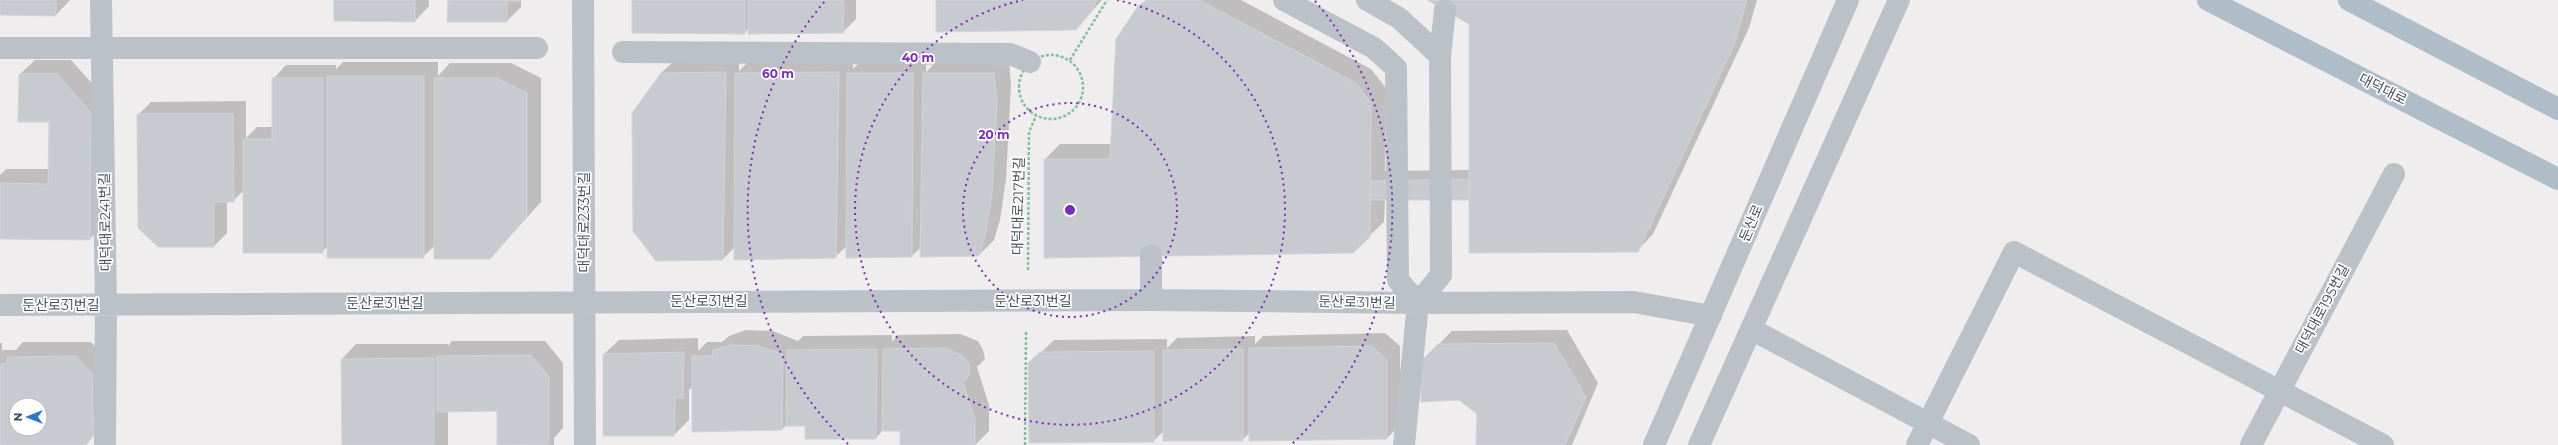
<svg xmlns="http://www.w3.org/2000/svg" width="2558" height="445" font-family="Montserrat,'Noto Sans KR',sans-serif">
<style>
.shadow{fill:#0003;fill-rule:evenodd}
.building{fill:#c7cacf;stroke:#d1d4d8;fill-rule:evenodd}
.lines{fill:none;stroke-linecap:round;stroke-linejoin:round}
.path{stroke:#7cc29d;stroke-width:2.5;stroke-dasharray:3 2;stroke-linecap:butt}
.minor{stroke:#bac2c8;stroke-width:22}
.major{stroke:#afbdc9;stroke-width:22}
.ring{fill:none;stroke:#7b2cbf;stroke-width:2;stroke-dasharray:2 4}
.labels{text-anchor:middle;stroke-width:3.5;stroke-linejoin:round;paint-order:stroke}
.street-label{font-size:14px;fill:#475158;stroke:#fff}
.centre{fill:#7b2cbf;stroke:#fff;stroke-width:2}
.ring-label{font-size:12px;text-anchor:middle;font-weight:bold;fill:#7b2cbf;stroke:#fff;stroke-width:3.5;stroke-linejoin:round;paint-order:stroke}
</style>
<rect width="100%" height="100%" fill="#efeded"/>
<path class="shadow" d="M 0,0 L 70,0 L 56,15 L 0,14 Z
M 335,0 L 429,0 L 429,6 L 415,21 Z
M 449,0 L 521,0 L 521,7 L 507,21 Z
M 633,0 L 856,0 L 856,19 L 843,32 L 749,28 L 744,33 Z
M 937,0 L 1102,0 L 1076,29 Z
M 1146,0 L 1241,0 L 1371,69 L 1386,88 L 1385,171 L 1470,170 L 1470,24 L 1429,0 L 1757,0 L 1749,28 L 1653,234 L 1637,251 L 1470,199 L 1385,199 L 1384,222 L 1369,236 L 1045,257 L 1045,159 L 1060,144 L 1112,144 L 1139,7 Z
M 853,58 L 853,69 L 861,61 L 926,61 L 926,72 L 939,59 L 1009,59 L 1011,86 L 1006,179 L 1000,220 L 994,240 L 979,255 L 922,246 L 912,256 L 847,246 L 835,257 L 735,247 L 723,259 L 661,73 L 675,60 L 739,59 L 739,71 L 751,59 Z
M 35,60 L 71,60 L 105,98 L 104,224 L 90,239 L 0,238 L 0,175 L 6,169 L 49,169 L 50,121 L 20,74 Z
M 343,62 L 438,62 L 438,76 L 450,63 L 511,63 L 541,78 L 541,202 L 504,243 L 435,245 L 423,257 L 328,246 L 322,252 L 244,190 L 233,201 L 227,201 L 227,233 L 214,246 L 159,246 L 138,115 L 151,102 L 246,101 L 246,138 L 257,127 L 273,127 L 273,79 L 286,65 L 336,65 L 336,69 Z
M 746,330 L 773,331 L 798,341 L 803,336 L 892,335 L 892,342 L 898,335 L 960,334 L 978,341 L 983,350 L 985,359 L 977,367 L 989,405 L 989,431 L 975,445 L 901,445 L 901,430 L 883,430 L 876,438 L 806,425 L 787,425 L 782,429 L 693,387 L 689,390 L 689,420 L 674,435 L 604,354 L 619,340 L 698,338 L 698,351 L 707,342 L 722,342 L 729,336 Z
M 1567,330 L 1598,383 L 1572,445 L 1477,445 L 1478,413 L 1422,361 L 1452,331 Z
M 1385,333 L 1400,346 L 1400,425 L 1387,438 L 1250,433 L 1242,440 L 1164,431 L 1153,441 L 1029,364 L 1054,340 L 1167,339 L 1167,348 L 1177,338 L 1255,336 L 1255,344 L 1263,336 Z
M 452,341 L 545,341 L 563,363 L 563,428 L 554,438 L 554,445 L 498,445 L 498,410 L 448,411 L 448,445 L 343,445 L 342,359 L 356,344 L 448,344 L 448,346 Z
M 23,342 L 91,342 L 107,360 L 108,420 L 85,445 L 0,445 L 0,343 L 2,343 L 2,350 L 16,350 ZM 16,405 L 40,405 L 40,429 L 16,429 Z"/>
<path class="building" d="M 0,0 L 56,0 L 56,16 L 0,15 Z
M 334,0 L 415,0 L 415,22 L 334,21 Z
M 448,0 L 521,0 L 521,1 L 507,1 L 507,22 L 447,22 Z
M 632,0 L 745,0 L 745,34 L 632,33 Z
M 748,0 L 843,0 L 844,33 L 748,34 Z
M 936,0 L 1097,0 L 1090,13 L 1076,30 L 936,32 Z
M 1147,0 L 1199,0 L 1356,83 L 1371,103 L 1370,237 L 1353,253 L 1044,258 L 1044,159 L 1110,159 L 1116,39 L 1138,6 Z
M 1427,0 L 1747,0 L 1734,45 L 1638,252 L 1469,253 L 1469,24 Z
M 726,72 L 723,260 L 656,261 L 633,231 L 632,113 L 661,73 Z
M 839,72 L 836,258 L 734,260 L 735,73 Z
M 847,73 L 913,73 L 912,257 L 846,258 Z
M 923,73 L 994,73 L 997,101 L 992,194 L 985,236 L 979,256 L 920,257 Z
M 19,74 L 57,74 L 91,113 L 90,240 L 0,239 L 0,183 L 48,184 L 49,122 L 18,122 Z
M 327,76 L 424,76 L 424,258 L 327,258 Z
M 272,78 L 323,78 L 323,253 L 243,253 L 243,139 L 272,139 Z
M 434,78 L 496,78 L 527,93 L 527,217 L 490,259 L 434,259 Z
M 137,114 L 233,114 L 234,202 L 214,202 L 214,247 L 158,247 L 138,228 Z
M 1469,179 L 1469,200 L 1370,200 L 1371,181 Z
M 1554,343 L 1586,397 L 1565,445 L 1476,445 L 1477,414 L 1459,400 L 1421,402 L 1421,361 L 1438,344 Z
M 731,345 L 758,346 L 783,354 L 782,430 L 692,432 L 692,356 L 712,356 L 713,350 Z
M 1372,346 L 1387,360 L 1387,439 L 1249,441 L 1249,348 Z
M 945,348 L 963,356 L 969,364 L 970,374 L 963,382 L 975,420 L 975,445 L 900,445 L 900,431 L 882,431 L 883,349 Z
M 877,349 L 876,439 L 805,439 L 805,426 L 786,426 L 787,350 Z
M 1243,349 L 1243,441 L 1163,441 L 1163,350 Z
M 1154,351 L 1154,442 L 1029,443 L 1028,363 L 1040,352 Z
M 684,352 L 683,398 L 675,398 L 674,436 L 603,436 L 603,354 Z
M 531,355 L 549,377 L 549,444 L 497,445 L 497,411 L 437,412 L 437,356 Z
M 76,356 L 92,374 L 94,435 L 86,445 L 0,445 L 0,364 L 7,364 L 7,357 ZM 16,405 L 40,405 L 40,429 L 16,429 Z
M 434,358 L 434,445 L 342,445 L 341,359 Z"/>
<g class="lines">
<path class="path" d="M1019 87a32 32 0 1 1 64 0a32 32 0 1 1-64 0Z
M 1070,60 L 1107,0
M 1028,270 L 1029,132 L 1036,116
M 1025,445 L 1026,331"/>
<path class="minor" d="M 101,0 L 106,305 L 105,445
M 583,0 L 585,445
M 1284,0 L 1374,48 L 1396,68 L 1398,280 L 1418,303
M 1367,0 L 1399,18 L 1440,56 L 1441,275 L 1418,303
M 0,48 L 537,48
M 623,52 L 1010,54 L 1030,62
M 1440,56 L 1445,10
M 1151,256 L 1151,300
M 0,305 L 1151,300 L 1418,303 L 1634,302 L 1711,316
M 1751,329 L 1969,445
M 1404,445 L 1418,303
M 1654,445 L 1848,0
M 1699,445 L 1899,0
M 1917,445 L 2014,252 L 2383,445
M 2251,445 L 2394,174"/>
<path class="major" d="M 2208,0 L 2558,179
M 2349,0 L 2558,109"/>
</g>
<g class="ring">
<circle cx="1070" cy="210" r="107"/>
<path d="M1117 0A215 215 0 1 1 1023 0"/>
<path d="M848 444A322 322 0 0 1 825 1M1315 1A322 322 0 0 1 1292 444"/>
</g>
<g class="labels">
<g class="street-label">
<text transform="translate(2383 89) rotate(27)" y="5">대덕대로</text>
<text transform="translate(1018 206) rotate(-89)" y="5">대덕대로217번길</text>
<text transform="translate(105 222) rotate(-91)" y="5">대덕대로241번길</text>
<text transform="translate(584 222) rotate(-90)" y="5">대덕대로233번길</text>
<text transform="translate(1751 223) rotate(-67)" y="5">둔산로</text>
<text x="709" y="306">둔산로31번길</text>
<text x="1033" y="306">둔산로31번길</text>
<text transform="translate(1357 302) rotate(1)" y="5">둔산로31번길</text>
<text x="385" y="308">둔산로31번길</text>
<text x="61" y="310">둔산로31번길</text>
<text transform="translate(2322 309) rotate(-62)" y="5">대덕대로195번길</text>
</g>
</g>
<circle cx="1070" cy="210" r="6" class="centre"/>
<g class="ring-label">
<text x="918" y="62">40 m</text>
<text x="778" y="78">60 m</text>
<text x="994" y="139">20 m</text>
</g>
<g transform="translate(28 417) rotate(270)"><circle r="19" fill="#ffffff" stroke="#b5b9bc"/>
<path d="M0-3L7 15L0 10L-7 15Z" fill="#2e77c8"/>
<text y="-6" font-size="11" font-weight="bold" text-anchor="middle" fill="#475158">N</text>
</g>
</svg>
